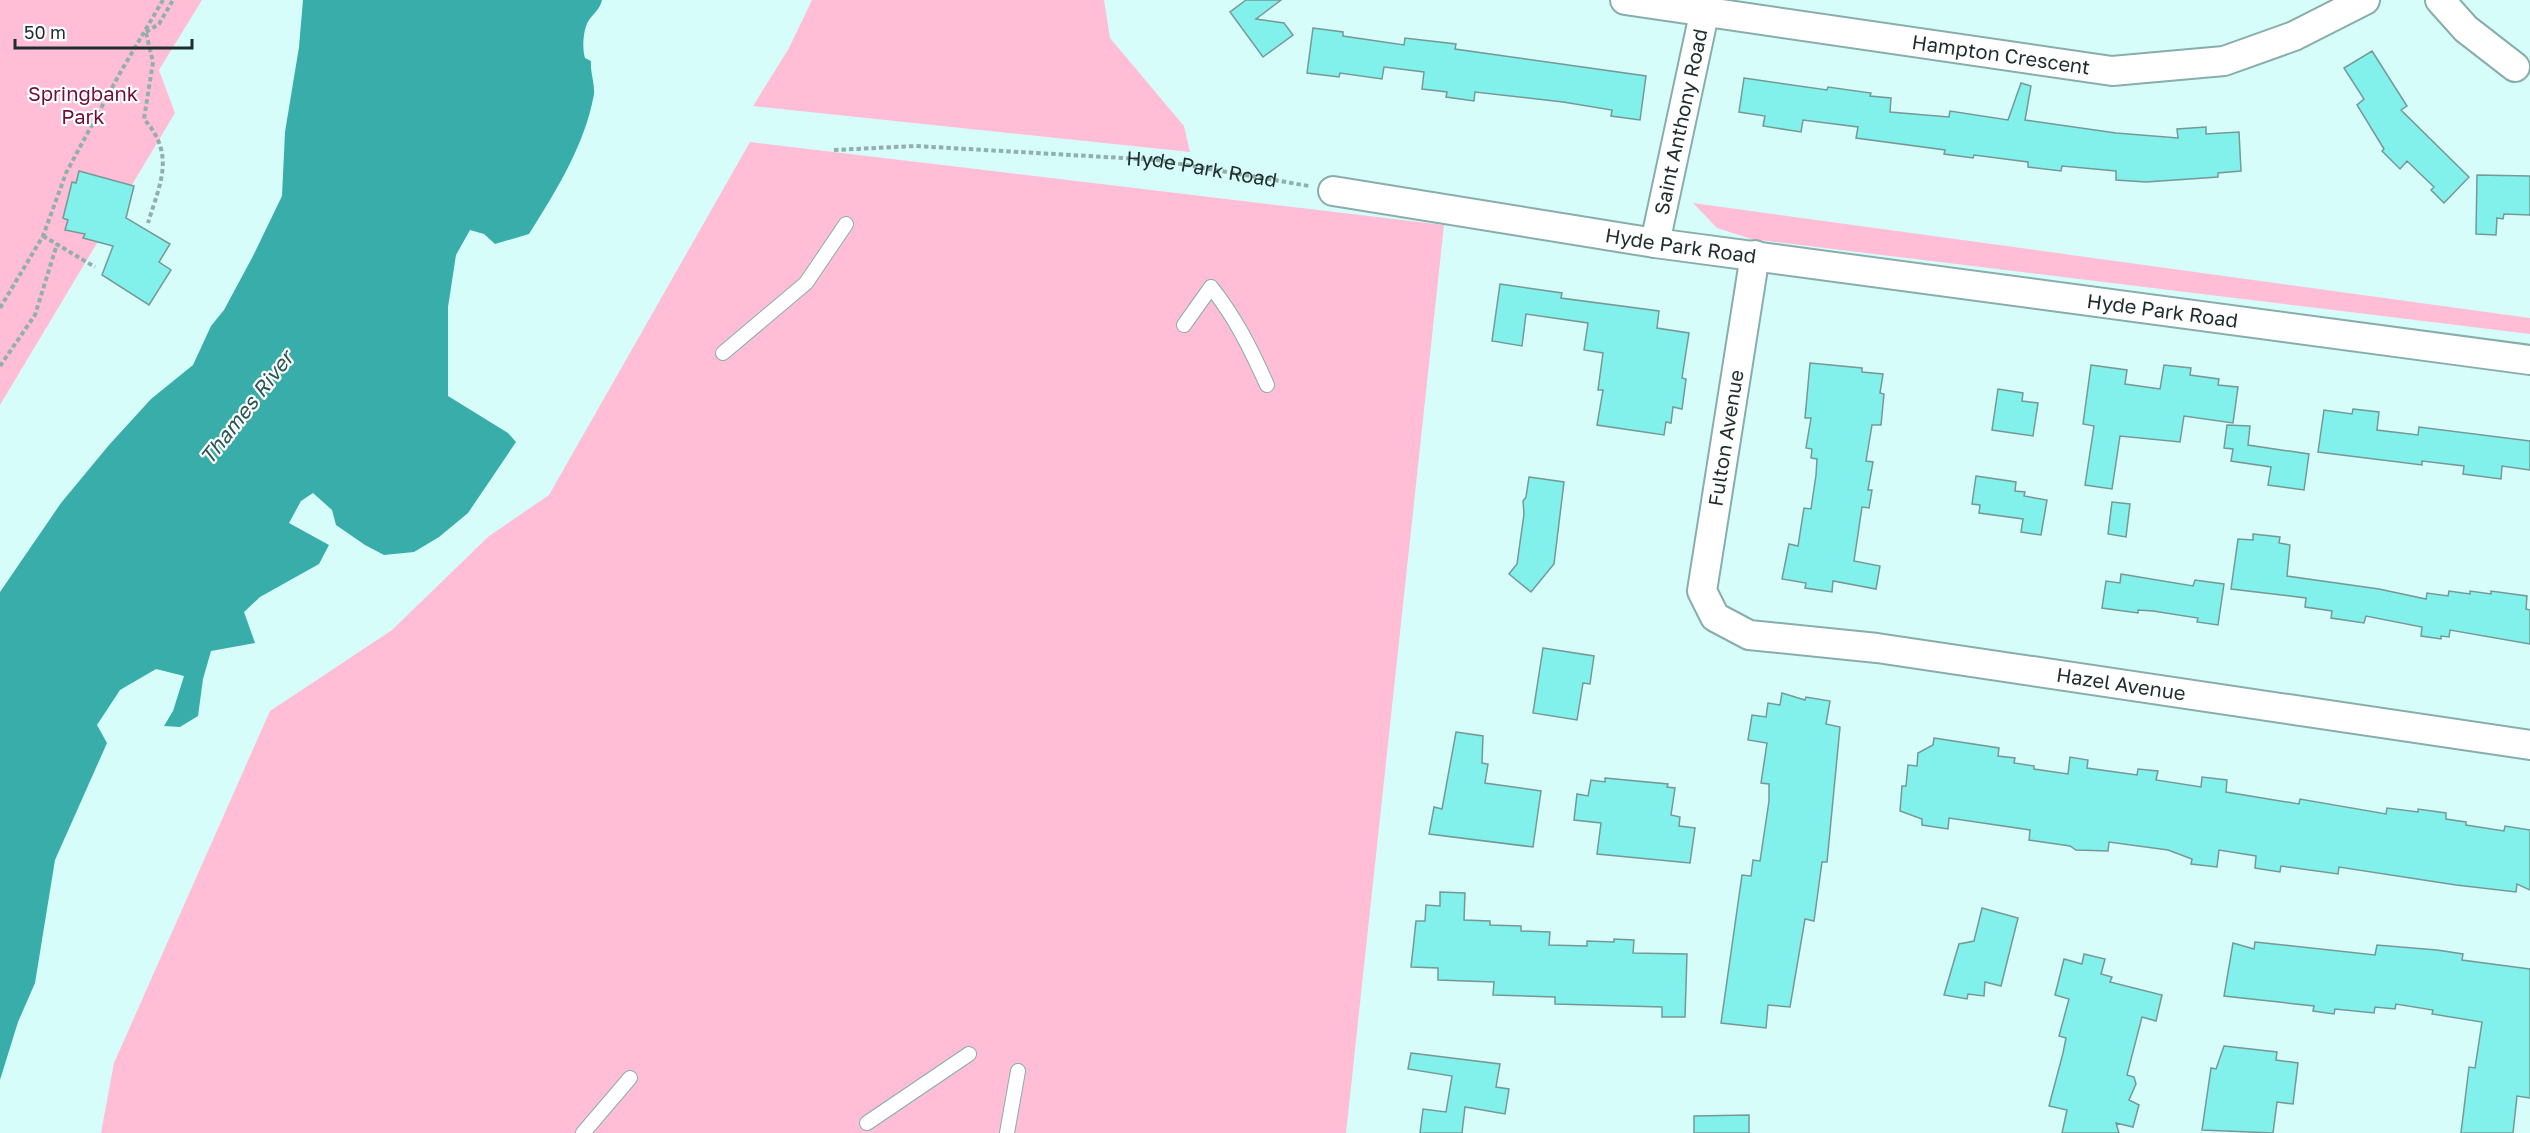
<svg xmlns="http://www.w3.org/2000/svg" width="2530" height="1133" font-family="'Golos Text',sans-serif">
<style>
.green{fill:#ffbed5}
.water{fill:#39ada9}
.building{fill:#82f0eb;stroke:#759996;stroke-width:1.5}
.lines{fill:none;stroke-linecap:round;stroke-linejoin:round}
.service-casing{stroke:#89adab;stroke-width:16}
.minor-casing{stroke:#89adab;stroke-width:32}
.path{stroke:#92afae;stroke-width:4;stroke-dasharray:4.5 3;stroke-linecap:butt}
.service{stroke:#fff;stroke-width:14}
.minor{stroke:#fff;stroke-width:28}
.labels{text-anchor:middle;stroke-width:4.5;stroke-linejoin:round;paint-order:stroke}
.street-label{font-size:20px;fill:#1f2d2c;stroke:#fff}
.park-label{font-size:20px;fill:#6c0e3e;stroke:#fff}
.water-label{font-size:21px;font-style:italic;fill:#275755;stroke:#fff}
</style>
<rect width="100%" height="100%" fill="#d7fdfb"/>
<path class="green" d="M 0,0 L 202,0 L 159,70 L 175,113 L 0,405 Z
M 812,0 L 1104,0 L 1110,38 L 1184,126 L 1190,152 L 753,106 L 789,48 Z
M 750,142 L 1444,225 L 1346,1133 L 101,1133 L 114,1063 L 270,711 L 392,630 L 489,536 L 549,495 Z
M 1693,203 L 2530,318 L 2530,334 L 1751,239 L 1717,228 Z"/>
<path class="water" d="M 303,0 L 602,0 C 600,9 594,13 589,20 C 583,29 582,48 585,58 L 591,61 C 590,72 595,84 594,94 C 585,145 556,191 529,234 L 495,244 L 484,234 L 470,230 L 456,255 L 448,307 L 448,396 L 508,433 L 516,442 L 468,513 L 439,537 L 414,552 L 384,555 L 365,545 L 336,525 L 332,510 L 313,493 L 301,501 L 289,523 L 329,545 L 319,564 L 260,597 L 244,612 L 255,643 L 211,651 L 203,679 L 198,716 L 180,727 L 164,726 L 173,711 L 184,676 L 156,669 L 120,690 L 97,725 L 107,743 L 55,860 L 35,983 L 18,1022 L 0,1080 L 0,592 L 61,503 L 109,445 L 151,399 L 193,365 L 211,326 L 224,310 L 253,256 L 282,196 L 285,132 L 299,47 Z"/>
<path class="building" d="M 1246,0 L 1281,0 L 1256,19 L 1284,23 L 1293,35 L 1263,57 L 1230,12 Z
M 1313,28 L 1343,32 L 1343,36 L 1404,45 L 1405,38 L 1456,44 L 1455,49 L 1646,76 L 1640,120 L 1611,116 L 1612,110 L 1563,102 L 1475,92 L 1474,101 L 1446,97 L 1447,92 L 1422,89 L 1424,72 L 1384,67 L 1382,79 L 1340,73 L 1339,77 L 1307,73 Z
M 2372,51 L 2407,106 L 2401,110 L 2469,177 L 2444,203 L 2431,190 L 2434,187 L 2407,161 L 2400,169 L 2382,151 L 2384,149 L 2357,105 L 2364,99 L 2344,68 Z
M 1744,78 L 1827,90 L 1828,87 L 1871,93 L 1870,96 L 1891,98 L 1890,112 L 1949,117 L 1950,111 L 2008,120 L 2021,83 L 2031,86 L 2025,120 L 2116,133 L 2178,138 L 2177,129 L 2206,127 L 2206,134 L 2239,132 L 2241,171 L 2218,173 L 2218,177 L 2146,182 L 2116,180 L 2116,171 L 2062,166 L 2061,171 L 2028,167 L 2028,162 L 1974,155 L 1973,158 L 1944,154 L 1945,150 L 1856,138 L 1858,127 L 1803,120 L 1801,132 L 1763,126 L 1765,116 L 1739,112 Z
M 79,171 L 134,186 L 126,218 L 170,244 L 159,262 L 171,270 L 149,305 L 102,275 L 113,246 L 83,238 L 85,234 L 65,230 L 68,220 L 63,218 L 72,182 L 76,183 Z
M 2477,175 L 2530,176 L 2530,215 L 2504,214 L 2503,219 L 2497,218 L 2496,235 L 2476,234 Z
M 1500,284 L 1562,293 L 1561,298 L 1659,311 L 1657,328 L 1689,333 L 1682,378 L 1686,379 L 1682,409 L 1673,407 L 1671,423 L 1666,422 L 1664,435 L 1597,425 L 1603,390 L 1598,390 L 1603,353 L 1584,350 L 1588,323 L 1526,314 L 1522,346 L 1492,341 Z
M 1810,363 L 1862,368 L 1862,372 L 1883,374 L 1880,393 L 1884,394 L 1881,425 L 1872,425 L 1866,461 L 1873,462 L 1868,490 L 1872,490 L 1869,508 L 1862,507 L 1854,561 L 1880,566 L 1876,589 L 1833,581 L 1832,592 L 1805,588 L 1806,583 L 1782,579 L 1789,544 L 1798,546 L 1804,508 L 1811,509 L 1816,475 L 1817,459 L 1811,458 L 1812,449 L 1806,448 L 1811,418 L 1805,418 Z
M 2091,365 L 2127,370 L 2125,384 L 2160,389 L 2164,365 L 2191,368 L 2190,375 L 2219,379 L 2218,385 L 2238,387 L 2233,423 L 2184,416 L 2180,442 L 2120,436 L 2112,489 L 2085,485 L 2094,426 L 2083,424 Z
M 1998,389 L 2023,393 L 2022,401 L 2038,403 L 2033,436 L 1992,430 Z
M 2353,409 L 2379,412 L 2377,430 L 2418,435 L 2419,427 L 2530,441 L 2530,470 L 2502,466 L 2501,479 L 2463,474 L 2464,466 L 2422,461 L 2422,465 L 2318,452 L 2324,410 L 2352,414 Z
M 2227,425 L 2250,426 L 2248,445 L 2309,454 L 2304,490 L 2268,485 L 2271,467 L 2231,461 L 2233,449 L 2224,448 Z
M 1976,476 L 2016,482 L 2015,491 L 2025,492 L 2024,496 L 2047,500 L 2041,535 L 2021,532 L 2023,519 L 1979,513 L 1980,505 L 1972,504 Z
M 1529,477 L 1564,482 L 1554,564 L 1531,592 L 1509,574 L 1517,564 L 1524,514 L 1523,501 L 1526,497 Z
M 2112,502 L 2130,504 L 2126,537 L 2108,534 Z
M 2253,534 L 2280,537 L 2279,543 L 2290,545 L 2287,576 L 2379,589 L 2426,599 L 2427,593 L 2448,596 L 2449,591 L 2470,594 L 2470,591 L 2491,594 L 2491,591 L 2527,596 L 2526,609 L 2530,610 L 2530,644 L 2450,630 L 2449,637 L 2441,636 L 2441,639 L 2421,636 L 2422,627 L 2366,616 L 2364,623 L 2331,618 L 2332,611 L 2305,607 L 2306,598 L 2231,589 L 2238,539 L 2253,540 Z
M 2121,574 L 2193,586 L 2195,580 L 2224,584 L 2218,625 L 2197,622 L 2198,618 L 2153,611 L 2138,610 L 2138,613 L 2102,608 L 2106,581 L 2120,583 Z
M 1543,648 L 1594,656 L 1590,684 L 1583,683 L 1577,720 L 1533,713 Z
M 1782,693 L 1805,700 L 1806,697 L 1830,701 L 1826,724 L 1840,727 L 1827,862 L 1822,862 L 1814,921 L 1805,919 L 1790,1007 L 1768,1005 L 1766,1028 L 1721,1023 L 1742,875 L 1751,876 L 1753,860 L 1760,861 L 1769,801 L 1769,784 L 1761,783 L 1767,743 L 1748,740 L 1752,715 L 1766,717 L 1768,703 L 1780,705 Z
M 1456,732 L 1483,736 L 1482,763 L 1488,764 L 1485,783 L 1541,791 L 1533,847 L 1429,834 L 1434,807 L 1442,809 Z
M 1934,738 L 1999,748 L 1998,756 L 2015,758 L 2014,763 L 2034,766 L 2034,769 L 2068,774 L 2070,757 L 2088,760 L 2087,768 L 2137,775 L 2138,769 L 2158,771 L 2156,780 L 2201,787 L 2202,777 L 2227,780 L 2226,792 L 2299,804 L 2300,799 L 2386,814 L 2387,808 L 2418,812 L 2418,809 L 2446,813 L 2446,819 L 2466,822 L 2466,825 L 2504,831 L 2505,826 L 2530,830 L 2530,890 L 2517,884 L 2516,892 L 2456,885 L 2339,867 L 2338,874 L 2281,866 L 2280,872 L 2255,868 L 2256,856 L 2219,850 L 2217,867 L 2191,864 L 2192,859 L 2168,850 L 2109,842 L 2108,851 L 2076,850 L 2070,846 L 2029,840 L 2030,830 L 1949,818 L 1948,829 L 1922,825 L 1922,819 L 1900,811 L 1902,786 L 1906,786 L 1908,765 L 1917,766 L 1918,753 L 1933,745 Z
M 1605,778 L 1668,784 L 1667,787 L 1675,788 L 1671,815 L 1680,817 L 1679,826 L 1695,828 L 1690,863 L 1597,854 L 1601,823 L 1574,820 L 1577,794 L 1588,796 L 1591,780 L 1605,782 Z
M 1440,892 L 1465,893 L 1464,920 L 1490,921 L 1490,925 L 1521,926 L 1521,931 L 1550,932 L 1549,945 L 1587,946 L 1587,941 L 1614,942 L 1614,939 L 1634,940 L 1633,953 L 1687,954 L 1685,1017 L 1662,1017 L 1662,1007 L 1555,1004 L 1555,997 L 1493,995 L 1494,982 L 1438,980 L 1438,968 L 1411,967 L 1416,921 L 1425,921 L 1426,905 L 1440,906 Z
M 1982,908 L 2018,918 L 2001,986 L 1985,982 L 1984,996 L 1968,994 L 1967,999 L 1944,995 L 1959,944 L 1974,941 Z
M 2255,942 L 2375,955 L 2377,945 L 2437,950 L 2463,954 L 2462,960 L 2530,969 L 2530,1098 L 2517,1096 L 2513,1133 L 2461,1133 L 2469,1067 L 2475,1068 L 2482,1022 L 2432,1014 L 2433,1010 L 2396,1004 L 2395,1009 L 2375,1007 L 2374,1013 L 2335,1009 L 2334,1014 L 2313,1011 L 2314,1006 L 2224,996 L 2233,943 L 2254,949 Z
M 2084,954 L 2105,959 L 2101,974 L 2112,977 L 2110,982 L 2162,995 L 2156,1021 L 2142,1017 L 2127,1075 L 2134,1077 L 2136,1084 L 2129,1100 L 2139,1105 L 2133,1127 L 2116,1123 L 2119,1133 L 2062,1133 L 2067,1110 L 2049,1106 L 2063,1053 L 2066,1038 L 2059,1036 L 2069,999 L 2055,995 L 2064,959 L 2082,964 Z
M 2224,1046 L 2277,1052 L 2276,1060 L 2298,1063 L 2293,1104 L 2277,1102 L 2273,1133 L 2202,1130 L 2211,1068 L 2216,1069 Z
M 1411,1053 L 1500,1064 L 1496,1087 L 1509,1089 L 1505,1114 L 1465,1107 L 1462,1133 L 1420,1133 L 1423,1109 L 1446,1112 L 1452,1076 L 1408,1069 Z
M 1749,1115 L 1749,1133 L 1694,1133 L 1694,1116 Z"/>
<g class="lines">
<g class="service-casing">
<path id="service" d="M 1184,325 L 1211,287 C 1235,317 1251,349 1267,385
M 723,353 L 806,283 L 846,224
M 867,1123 L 969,1054
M 583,1133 L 630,1078
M 1007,1133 L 1018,1071"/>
</g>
<g class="minor-casing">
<g id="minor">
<path id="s2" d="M 1625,0 L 2112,71 L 2224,61 L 2294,36 L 2365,0"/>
<path d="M 2440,0 L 2466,29 L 2515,67"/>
<path id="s3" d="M 1333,191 L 1655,243 L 2530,360"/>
<path id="s4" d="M 1655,243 L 1707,0"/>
<path id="s5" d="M 1755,255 L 1702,591 L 1715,617 L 1749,635 L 1877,648 L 2530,745"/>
</g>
</g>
<g class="path">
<path d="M 146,32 L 159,24 L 173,0"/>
<path d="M 146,33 L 153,62 L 144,119 C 176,155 160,183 148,223"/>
<path id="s1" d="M 834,150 L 916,146 L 1157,160 L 1309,186"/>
<path d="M 43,236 L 95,267"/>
<path d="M 0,308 L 43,236 L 66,173 L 120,73 L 163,0"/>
<path d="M 0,366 L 35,315 L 57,244"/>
</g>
<use href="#service" class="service"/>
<use href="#minor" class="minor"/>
</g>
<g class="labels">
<g class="street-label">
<text dy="7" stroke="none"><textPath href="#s2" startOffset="380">Hampton Crescent</textPath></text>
<text dy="7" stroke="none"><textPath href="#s4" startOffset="124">Saint Anthony Road</textPath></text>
<text dy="7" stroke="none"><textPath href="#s1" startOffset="369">Hyde Park Road</textPath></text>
<text dy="7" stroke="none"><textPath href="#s3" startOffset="352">Hyde Park Road</textPath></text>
<text dy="7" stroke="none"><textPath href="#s3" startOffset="838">Hyde Park Road</textPath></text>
<text transform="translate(1726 438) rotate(-81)" y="7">Fulton Avenue</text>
<text dy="7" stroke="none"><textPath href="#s5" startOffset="783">Hazel Avenue</textPath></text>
</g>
<g class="park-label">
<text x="83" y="101">Springbank<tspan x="83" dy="23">Park</tspan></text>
</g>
<g class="water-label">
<text transform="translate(247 408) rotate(-52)" y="7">Thames River</text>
</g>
</g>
<path d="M15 39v9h177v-9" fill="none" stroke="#1f2d2c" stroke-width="3"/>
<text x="24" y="39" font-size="18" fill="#1f2d2c" stroke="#ffffff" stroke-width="4.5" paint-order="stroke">50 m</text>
</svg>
